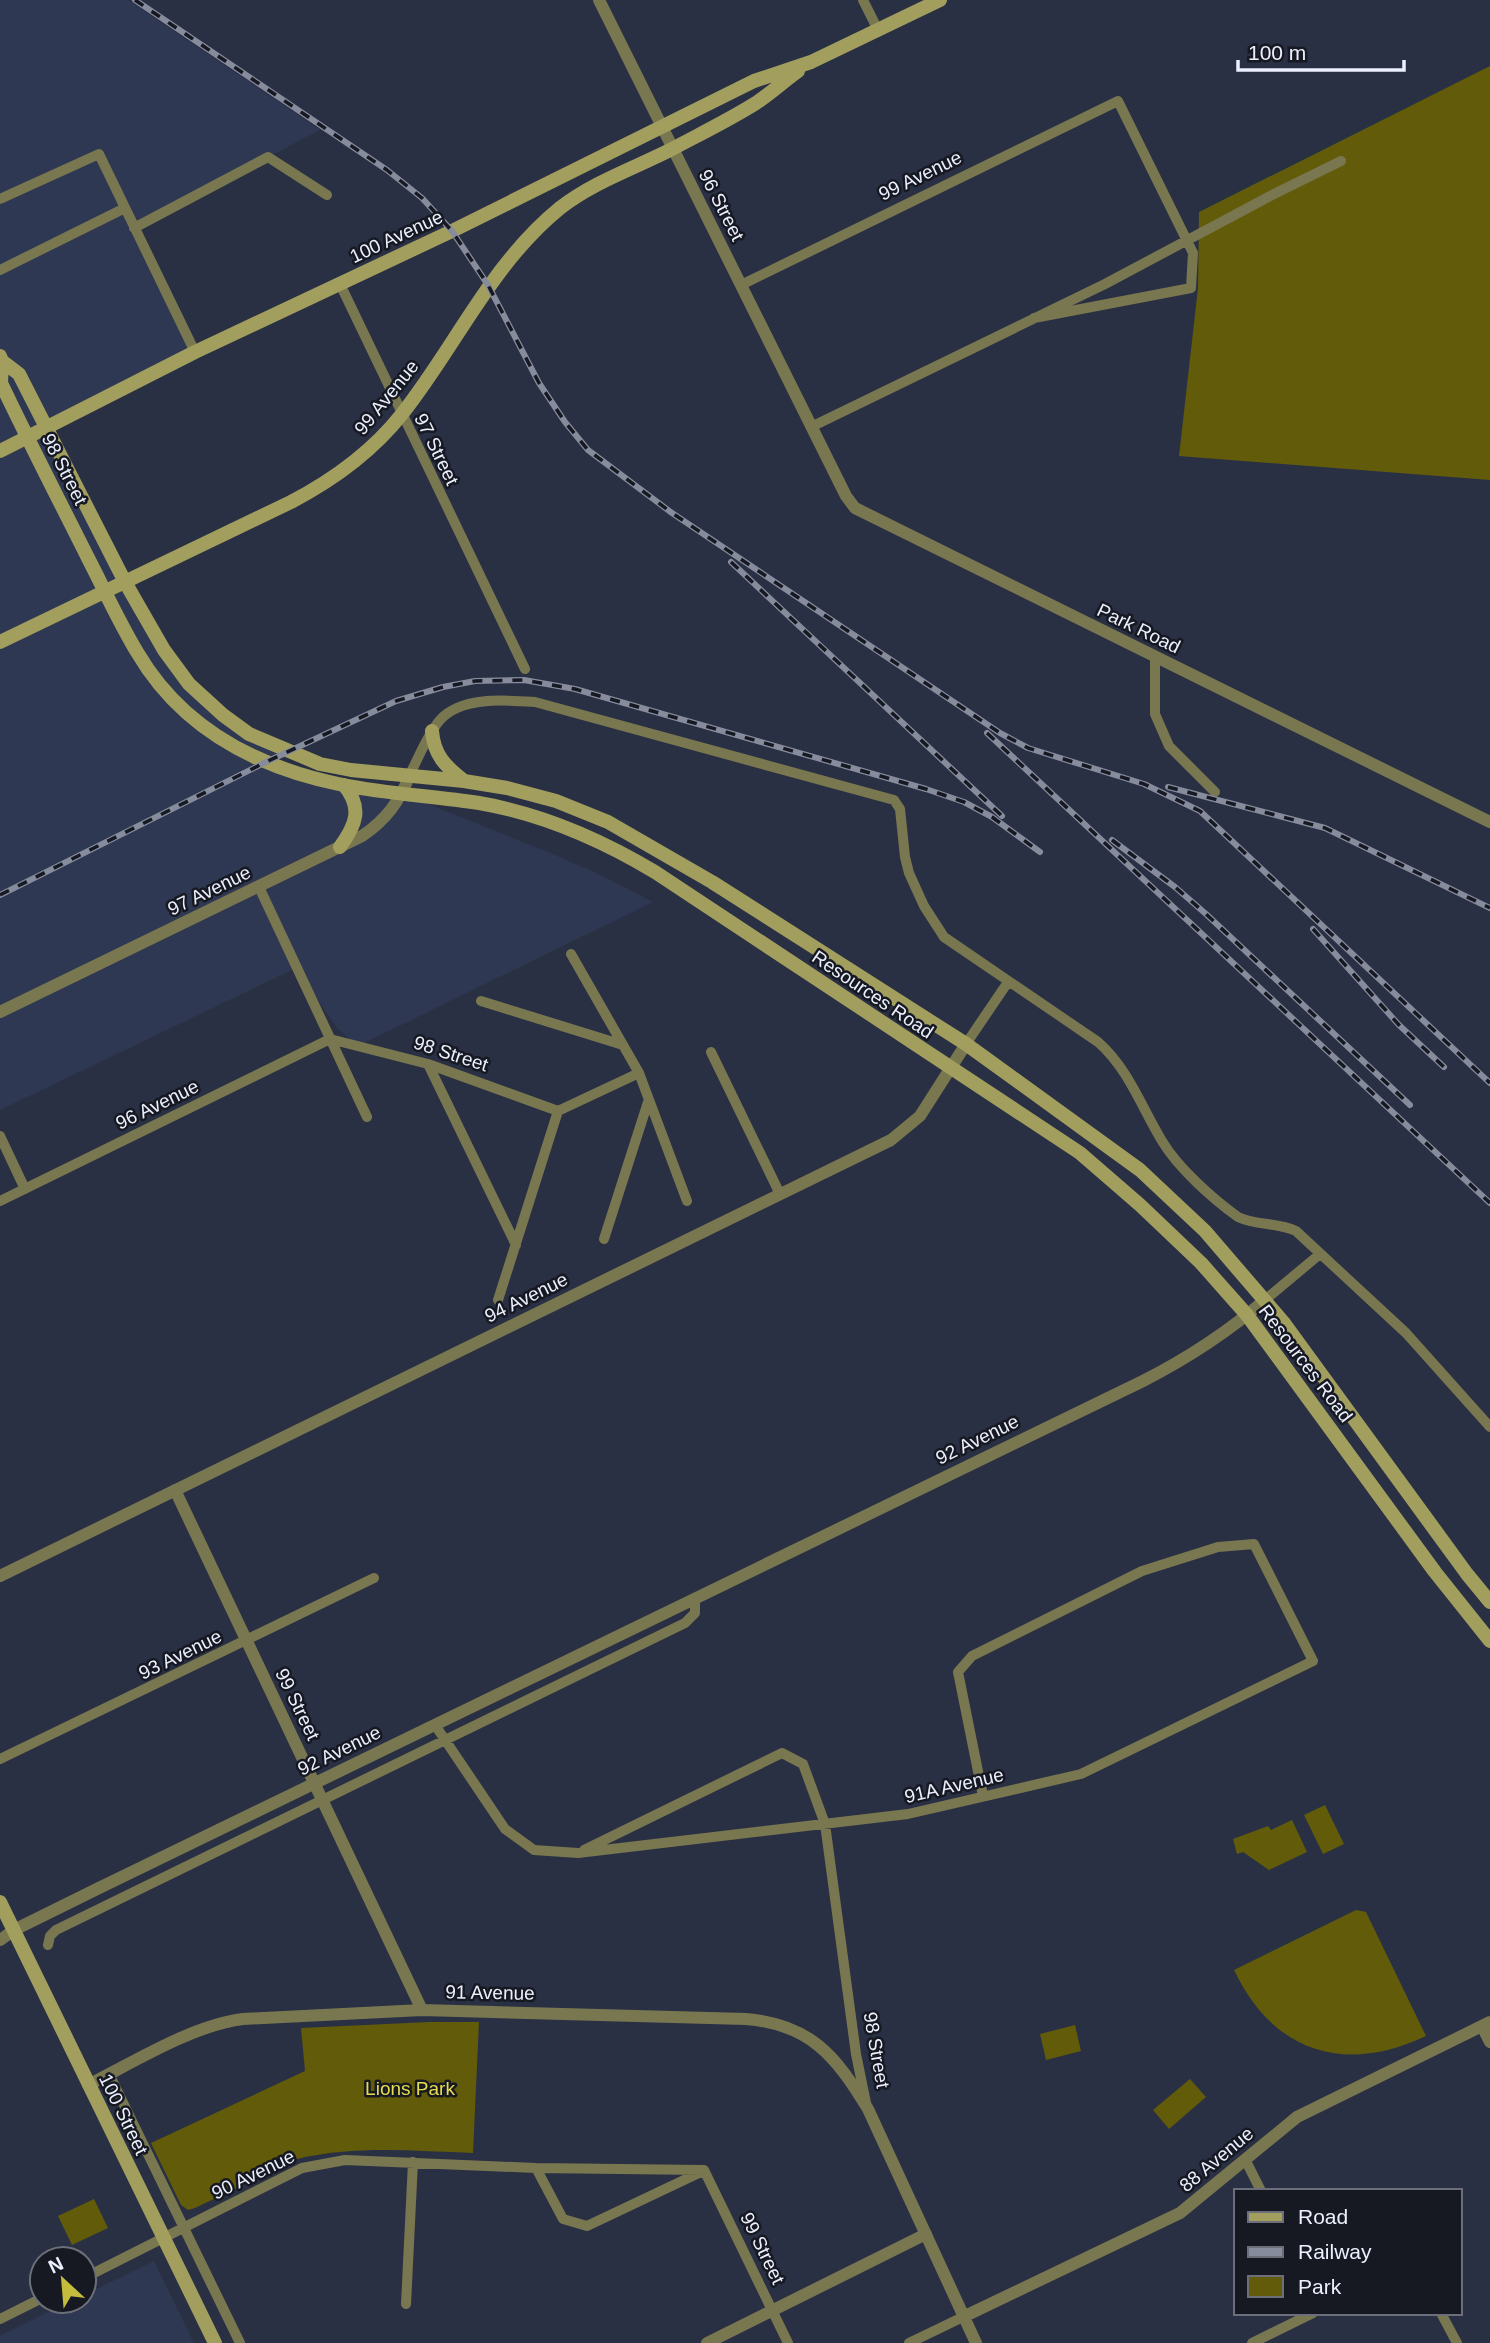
<svg xmlns="http://www.w3.org/2000/svg" width="1490" height="2343" font-family="Helvetica,sans-serif">
<style>
.built{fill:#2f3852}
.green{fill:#615b0a}
.lines{fill:none;stroke-linecap:round;stroke-linejoin:round}
.minor{stroke:#79774f;stroke-width:10}
.tertiary{stroke:#79774f;stroke-width:12}
.secondary{stroke:#a29e5d;stroke-width:14}
.rail-casing{stroke:#878c9d;stroke-width:6}
.rail{stroke:#161922;stroke-width:3.5;stroke-dasharray:10;stroke-linecap:butt}
.labels{text-anchor:middle;stroke-width:5;stroke-linejoin:round;paint-order:stroke}
.street-label{font-size:19px;fill:#ecf0fe;stroke:#161922}
.park-label{font-size:19px;fill:#e6dc50;stroke:#161922}
</style>
<rect width="100%" height="100%" fill="#2a3044"/>
<path class="built" d="M 0,0 L 128,0 L 320,130 L 134,227 L 195,352 L 47,427 L 125,582 L 205,700 L 289,752 L 266,762 L 403,794 L 548,852 L 594,872 L 653,902 L 358,1046 L 337,1028 L 296,968 L 0,1110 Z
M 154,2261 L 194,2343 L 0,2343 L 0,2336 L 71,2301 L 84,2301 L 84,2295 Z"/>
<path class="green" d="M 1490,66 L 1490,480 L 1179,456 L 1198,288 L 1199,212 Z
M 1325,1805 L 1344,1844 L 1323,1854 L 1304,1815 Z
M 1292,1820 L 1307,1852 L 1269,1870 L 1243,1852 L 1237,1854 L 1233,1839 L 1268,1826 L 1271,1830 Z
M 1356,1910 L 1366,1912 L 1426,2036 C 1344,2075 1273,2052 1234,1970 Z
M 429,2022 L 479,2022 L 473,2153 C 415,2151 354,2145 297,2159 L 195,2208 L 188,2210 L 181,2205 L 151,2143 L 305,2071 L 301,2028 Z
M 1075,2025 L 1081,2051 L 1046,2060 L 1040,2034 Z
M 1190,2079 L 1206,2097 L 1169,2129 L 1153,2110 Z
M 94,2199 L 108,2228 L 72,2245 L 58,2216 Z"/>
<g class="lines">
<path class="minor" d="M 863,0 L 878,30
M 0,199 L 99,154 L 195,352
M 134,228 L 268,157 L 327,195
M 0,270 L 125,208
M 340,284 L 525,669
M 741,285 L 1118,101 L 1193,253 L 1191,288 L 1034,318
M 811,427 L 1105,284 L 1274,194 L 1341,161
M 1155,658 L 1155,714 L 1169,746 L 1215,792
M 410,774 C 419,757 427,735 440,720 C 461,696 506,700 535,702 L 894,800 L 900,809 L 905,857 L 909,873 L 924,906 L 944,937 L 1098,1042 C 1128,1068 1142,1108 1162,1141 C 1178,1168 1213,1199 1238,1217 C 1257,1226 1277,1222 1296,1231 L 1406,1333 L 1490,1427
M 259,887 L 367,1117
M 571,954 L 639,1073 L 687,1201
M 481,1001 L 623,1045
M 330,1039 L 428,1064 L 558,1111
M 966,1044 L 1008,982
M 711,1052 L 780,1194
M 428,1064 L 516,1245
M 0,1136 L 25,1189
M 0,1201 L 330,1039
M 604,1239 L 648,1102
M 1266,1299 L 1320,1254
M 498,1300 L 558,1111 L 639,1073
M 435,1725 L 505,1829 L 534,1850 L 578,1853 L 908,1814 L 1081,1774 L 1313,1661 L 1254,1544 L 1218,1547 L 1142,1571 L 972,1656 L 958,1672 L 983,1796
M 0,1759 L 374,1578
M 584,1850 L 782,1753 L 803,1764 L 825,1824 L 856,2054 L 866,2103
M 48,1945 L 50,1936 L 56,1930 L 685,1623 L 695,1613 L 695,1598
M 109,2074 L 240,2343
M 1245,2159 L 1261,2191
M 536,2168 L 563,2219 L 587,2226 L 701,2172
M 704,2170 L 788,2343
M 84,2278 L 302,2168 L 345,2160 L 536,2168 L 704,2170
M 406,2304 L 413,2162
M 1441,2313 L 1457,2343
M 0,2319 L 42,2298
M 909,2343 L 963,2317
M 1252,2343 L 1313,2313"/>
<path class="tertiary" d="M 599,0 L 846,496 L 855,508 L 1490,822
M 0,1012 L 362,836 C 386,820 400,801 410,774
M 175,1490 L 422,2010
M 0,1576 L 891,1140 L 920,1116 L 966,1044
M 0,1940 L 14,1930 L 99,1888 L 1143,1381 C 1188,1358 1228,1332 1266,1299
M 1482,2026 L 1490,2042
M 88,2085 C 134,2062 193,2025 243,2019 L 422,2010 L 746,2019 C 810,2024 836,2056 868,2109 L 976,2343
M 963,2317 L 1180,2213 L 1297,2117 L 1490,2022
M 707,2343 L 926,2234"/>
<path class="secondary" d="M 0,356 L 2,361 L 19,374 L 125,582 L 164,650 L 189,684 L 223,715 L 249,734 L 320,764 L 351,770 L 464,781 L 507,788 L 556,801 L 608,822 L 712,882 L 966,1044 L 1140,1170 L 1205,1231 L 1284,1323 L 1467,1574 L 1490,1602
M 2,361 L 1,383 C 29,442 59,500 88,558 C 104,589 119,622 137,652 C 182,729 258,768 343,785 C 388,794 434,796 479,803 C 543,814 600,839 655,872 L 1080,1153 L 1140,1205 L 1201,1263 L 1247,1315 L 1435,1572 L 1490,1641
M 0,451 L 195,352 L 452,231 L 754,81 L 811,62 L 940,0
M 0,642 L 291,502 C 333,480 372,452 402,414 C 456,346 491,264 560,208 C 593,182 635,168 672,149 C 700,134 729,120 756,103 C 771,93 784,81 798,71
M 432,731 C 434,755 445,766 463,780
M 340,847 C 356,825 363,808 344,785
M 0,1902 L 215,2343"/>
<g class="rail-casing">
<path id="rail" d="M 135,0 L 387,170 L 422,198 L 452,231 L 488,285 L 539,383 L 565,422 L 588,450 L 672,513 L 1000,733 L 1028,748 L 1144,784 L 1200,811 L 1490,1083
M 731,562 L 1002,816
M 987,733 L 1490,1203
M 1168,787 L 1325,828 L 1490,908
M 1112,840 L 1175,887 L 1206,914 L 1410,1105
M 0,895 L 264,763 L 396,701 L 443,687 L 475,681 L 524,680 L 575,689 L 926,789 L 964,802 L 992,817 L 1040,852
M 1313,929 L 1399,1025 L 1444,1067"/>
</g>
<use href="#rail" class="rail"/>
</g>
<g class="labels">
<g class="street-label">
<text transform="translate(920 175) rotate(-26)" y="7">99 Avenue</text>
<text transform="translate(722 205) rotate(63)" y="7">96 Street</text>
<text transform="translate(396 236) rotate(-25)" y="7">100 Avenue</text>
<text transform="translate(386 397) rotate(-51)" y="7">99 Avenue</text>
<text transform="translate(437 449) rotate(64)" y="7">97 Street</text>
<text transform="translate(65 469) rotate(63)" y="7">98 Street</text>
<text transform="translate(1139 628) rotate(26)" y="7">Park Road</text>
<text transform="translate(209 890) rotate(-26)" y="7">97 Avenue</text>
<text transform="translate(873 994) rotate(34)" y="7">Resources Road</text>
<text transform="translate(451 1053) rotate(18)" y="7">98 Street</text>
<text transform="translate(157 1104) rotate(-26)" y="7">96 Avenue</text>
<text transform="translate(526 1297) rotate(-26)" y="7">94 Avenue</text>
<text transform="translate(1306 1363) rotate(53)" y="7">Resources Road</text>
<text transform="translate(977 1439) rotate(-26)" y="7">92 Avenue</text>
<text transform="translate(180 1654) rotate(-26)" y="7">93 Avenue</text>
<text transform="translate(298 1704) rotate(64)" y="7">99 Street</text>
<text transform="translate(339 1750) rotate(-26)" y="7">92 Avenue</text>
<text transform="translate(954 1785) rotate(-13)" y="7">91A Avenue</text>
<text transform="translate(490 1992) rotate(1)" y="7">91 Avenue</text>
<text transform="translate(877 2050) rotate(80)" y="7">98 Street</text>
<text transform="translate(124 2114) rotate(64)" y="7">100 Street</text>
<text transform="translate(1216 2159) rotate(-40)" y="7">88 Avenue</text>
<text transform="translate(253 2174) rotate(-26)" y="7">90 Avenue</text>
<text transform="translate(763 2248) rotate(64)" y="7">99 Street</text>
</g>
<g class="park-label">
<text x="410" y="2095">Lions Park</text>
</g>
</g>
<rect x="1234" y="2189" width="228" height="126" fill="#161922" stroke="#6c6f7a" stroke-width="2"/>
<rect x="1248" y="2212" width="35" height="10" fill="#a29e5d" stroke="#6c6f7a" stroke-width="2"/>
<text x="1298" y="2224" font-size="21" fill="#ecf0fe">Road</text>
<rect x="1248" y="2247" width="35" height="10" fill="#878c9d" stroke="#6c6f7a" stroke-width="2"/>
<text x="1298" y="2259" font-size="21" fill="#ecf0fe">Railway</text>
<rect x="1248" y="2276" width="35" height="21" fill="#615b0a" stroke="#6c6f7a" stroke-width="2"/>
<text x="1298" y="2294" font-size="21" fill="#ecf0fe">Park</text>
<g transform="translate(63 2280) rotate(334)"><circle r="33" fill="#161922" stroke="#6c6f7a" stroke-width="2"/>
<path d="M0-5L12 26L0 18L-12 26Z" fill="#c5bc3d"/>
<text y="-10" font-size="19" font-weight="bold" text-anchor="middle" fill="#ecf0fe">N</text>
</g>
<path d="M1238 60v10h166v-10" fill="none" stroke="#ecf0fe" stroke-width="3.5"/>
<text x="1248" y="60" font-size="21" fill="#ecf0fe" stroke="#161922" stroke-width="5" paint-order="stroke">100 m</text>
</svg>
